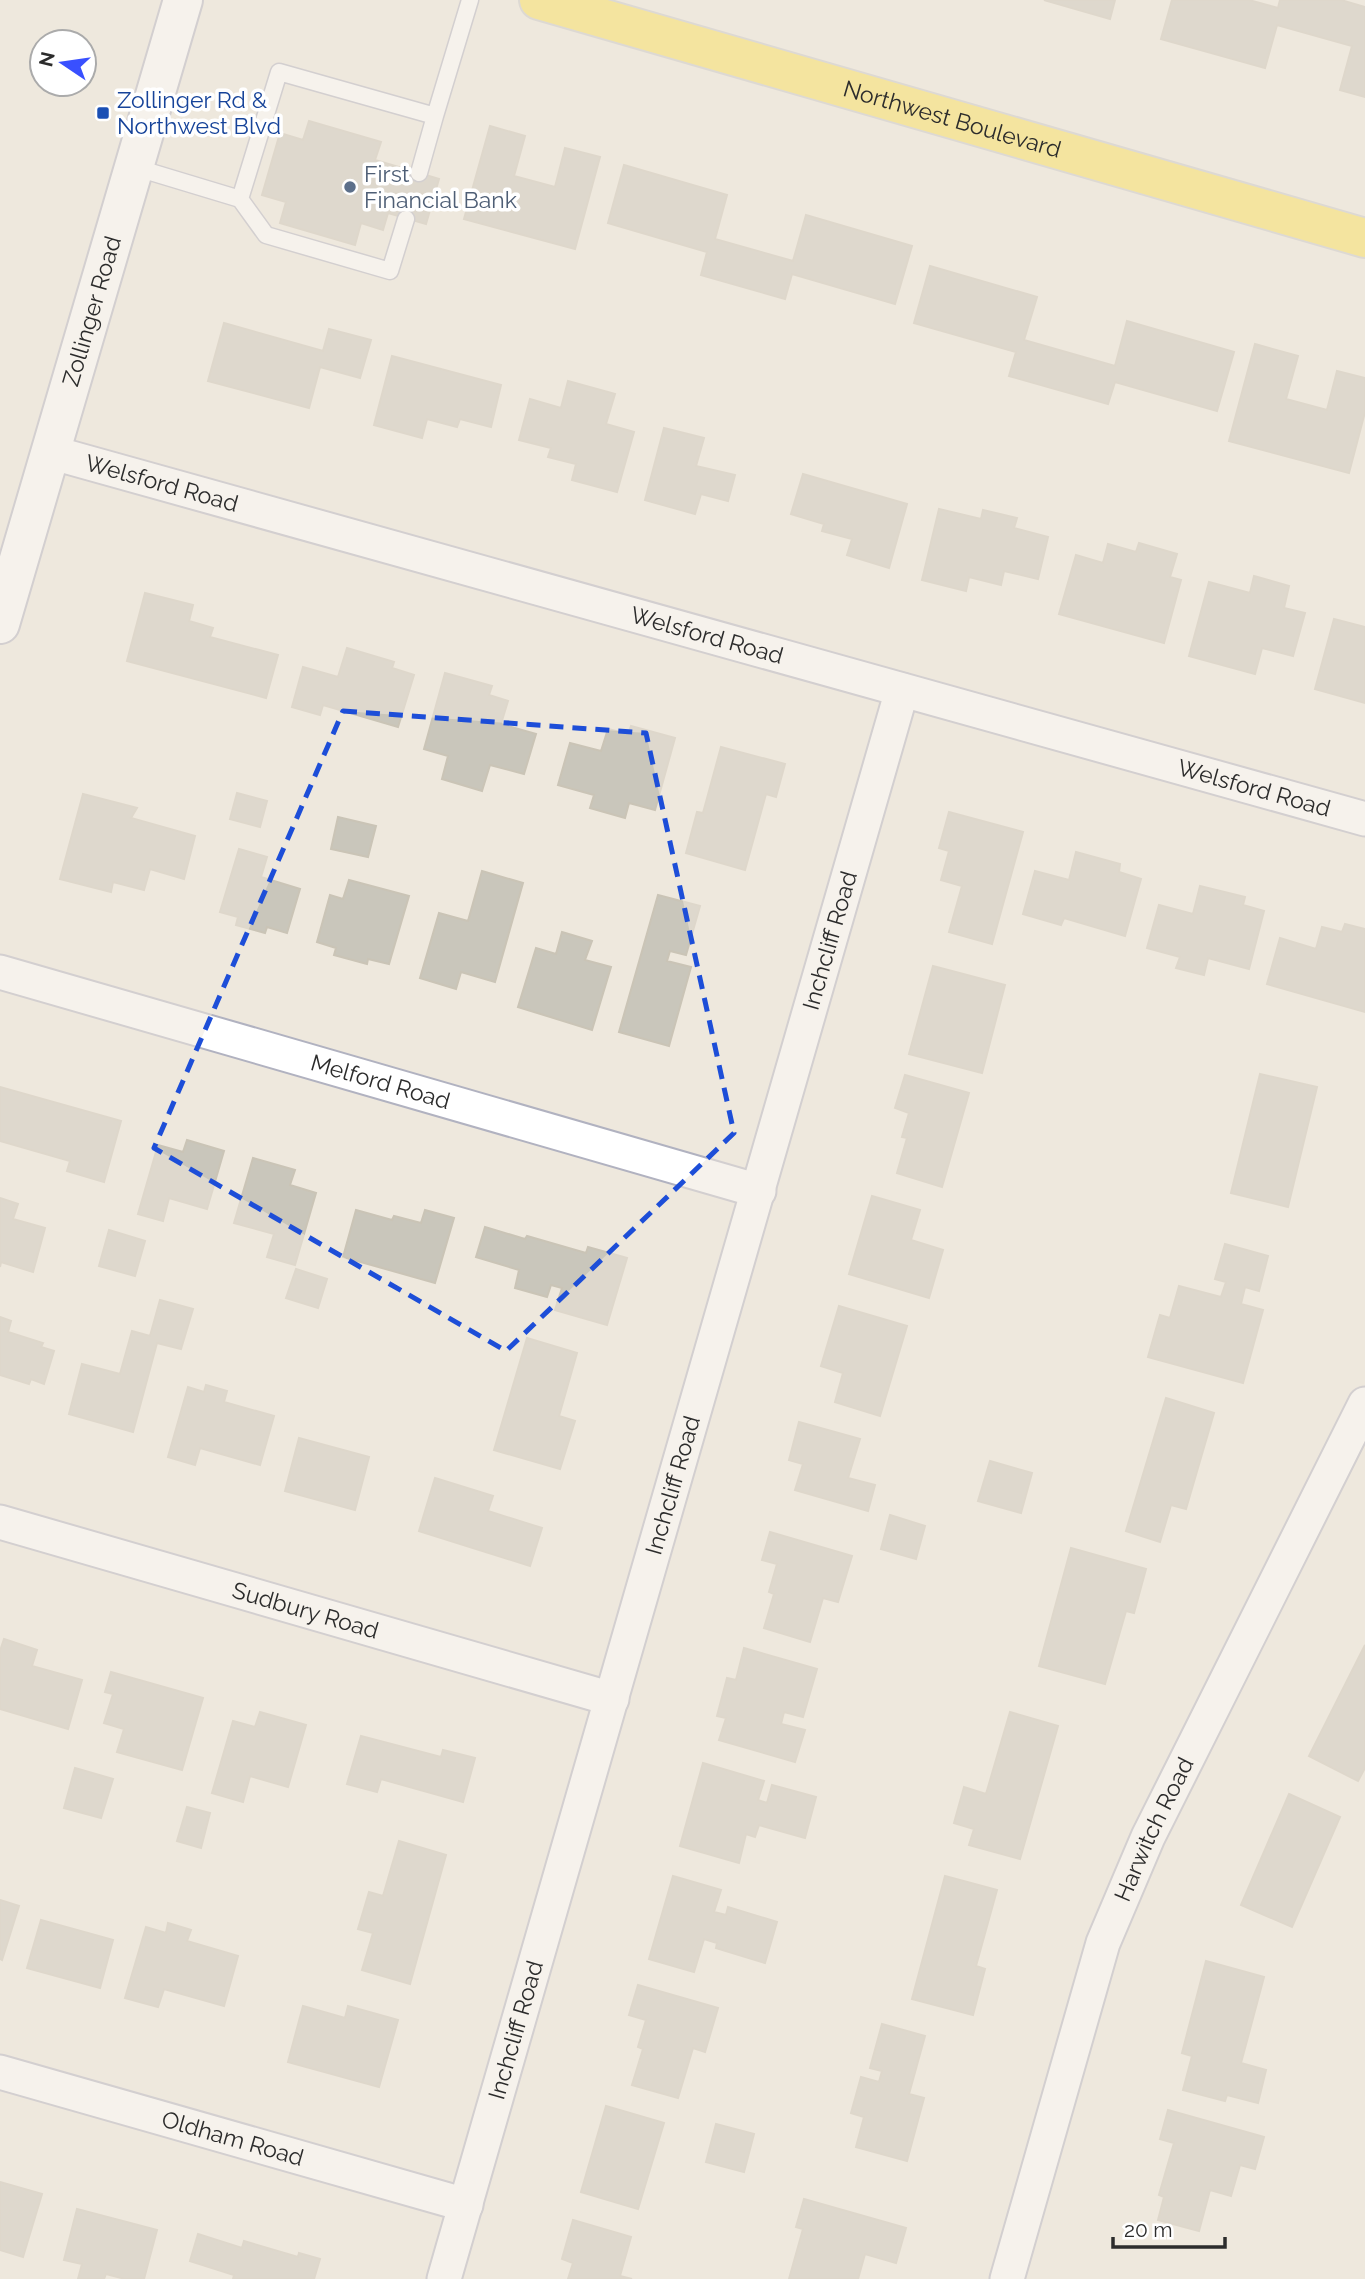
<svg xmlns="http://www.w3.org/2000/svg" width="1365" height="2279" font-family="Raleway,sans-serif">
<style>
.building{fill:#c9c6bb;stroke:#cac4b6;stroke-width:2}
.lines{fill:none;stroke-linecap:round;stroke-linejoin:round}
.lane-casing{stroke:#b1b2c0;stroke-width:19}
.street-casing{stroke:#b1b2c0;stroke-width:37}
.secondary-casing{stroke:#b1b2c0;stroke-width:42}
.primary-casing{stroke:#c8c8c8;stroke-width:42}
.lane{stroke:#fff;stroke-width:16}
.street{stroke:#fff;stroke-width:33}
.secondary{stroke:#fff;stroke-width:38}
.primary{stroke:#fbe055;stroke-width:38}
.marked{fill:none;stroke:#1d4ed8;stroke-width:5;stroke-dasharray:14 9;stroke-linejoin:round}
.transit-dot{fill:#1a4fb4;stroke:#fff;stroke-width:2.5}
.service-dot{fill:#5c6f8a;stroke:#fff;stroke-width:2.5}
.labels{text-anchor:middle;stroke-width:7;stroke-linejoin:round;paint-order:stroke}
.transit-label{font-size:23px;fill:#164399;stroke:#fff;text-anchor:start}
.street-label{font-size:23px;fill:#2c2c2c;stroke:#fff}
.service-label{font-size:23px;fill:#4e5e75;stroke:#fff;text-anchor:start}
</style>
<rect width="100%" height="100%" fill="#eee8dd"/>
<path class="building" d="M 1044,0 L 1115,0 L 1110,19 Z
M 1172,0 L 1249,0 L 1278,8 L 1280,0 L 1341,0 L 1365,7 L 1365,97 L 1340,90 L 1352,46 L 1277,25 L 1265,68 L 1161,39 Z
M 309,121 L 381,142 L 375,160 L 439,179 L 426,224 L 388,213 L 383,230 L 361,223 L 355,245 L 280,223 L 286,202 L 262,195 L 280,133 L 303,140 Z
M 490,126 L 525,136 L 514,176 L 555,187 L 565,148 L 600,157 L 575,249 L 464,219 Z
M 624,165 L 727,195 L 715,239 L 793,261 L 806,215 L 912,246 L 895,304 L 792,274 L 785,299 L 701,275 L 707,252 L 608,223 Z
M 930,266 L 1037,297 L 1024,340 L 1115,366 L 1127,321 L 1234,352 L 1217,411 L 1115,382 L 1108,404 L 1009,376 L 1016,352 L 914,323 Z
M 224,323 L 323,351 L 329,329 L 371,340 L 360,378 L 320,367 L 309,408 L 208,381 Z
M 1255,344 L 1298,356 L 1286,399 L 1327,410 L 1337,371 L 1365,378 L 1365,412 L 1349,473 L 1229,441 Z
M 392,356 L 501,385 L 491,427 L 460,419 L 457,427 L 427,419 L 422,438 L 374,425 Z
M 568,381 L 615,394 L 606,424 L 634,432 L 617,492 L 572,480 L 576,464 L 548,457 L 551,448 L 519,440 L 530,399 L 561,408 Z
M 664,428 L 704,438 L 696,466 L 735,475 L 728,501 L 701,494 L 695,514 L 645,500 Z
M 803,474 L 907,504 L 889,568 L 847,555 L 852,539 L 822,531 L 824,524 L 791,514 Z
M 939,509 L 981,519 L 983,510 L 1017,518 L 1014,528 L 1048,537 L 1038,579 L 1004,571 L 1001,585 L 969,577 L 966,591 L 922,580 Z
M 1139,543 L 1177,554 L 1170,577 L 1181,580 L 1164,643 L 1059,614 L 1076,555 L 1103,563 L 1108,544 L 1136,552 Z
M 1254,576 L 1289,586 L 1284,608 L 1305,613 L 1293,656 L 1262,648 L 1255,674 L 1189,656 L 1209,582 L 1250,593 Z
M 145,593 L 193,605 L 189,621 L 213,628 L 210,637 L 278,655 L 266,698 L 127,661 Z
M 1334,619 L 1365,627 L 1365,703 L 1315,689 Z
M 347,648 L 394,662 L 392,668 L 414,675 L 398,727 L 323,705 L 320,715 L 292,707 L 303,667 L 338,677 Z
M 445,673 L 492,686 L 489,695 L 508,701 L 501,724 L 536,734 L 524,774 L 490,765 L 482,791 L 442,779 L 448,756 L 424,749 Z
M 631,726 L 675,738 L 655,810 L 629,803 L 625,818 L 590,808 L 594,795 L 558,785 L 570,743 L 601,751 L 608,729 L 628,734 Z
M 721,747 L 785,764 L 776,797 L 766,794 L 745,870 L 686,853 L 697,812 L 703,813 Z
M 237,793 L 267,801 L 260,827 L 230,819 Z
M 83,794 L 137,808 L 131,818 L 195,836 L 184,879 L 150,869 L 144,890 L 113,882 L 111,892 L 60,879 Z
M 949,812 L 1023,832 L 992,944 L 949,932 L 962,886 L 941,880 L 949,851 L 939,848 Z
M 338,817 L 376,826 L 368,857 L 331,849 Z
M 239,849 L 267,857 L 261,877 L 300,889 L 287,933 L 267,927 L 265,933 L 236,925 L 238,917 L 220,912 Z
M 1076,852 L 1120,864 L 1119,872 L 1141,879 L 1125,936 L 1064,918 L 1061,925 L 1023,914 L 1035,871 L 1069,880 Z
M 482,871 L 523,883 L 495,982 L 461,972 L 456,989 L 420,978 L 439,913 L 468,921 Z
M 349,880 L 409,896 L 389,964 L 368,959 L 367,964 L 334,955 L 336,948 L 317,942 L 330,895 L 343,899 Z
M 1200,886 L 1245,897 L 1243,905 L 1264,911 L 1249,969 L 1208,958 L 1204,975 L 1176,968 L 1180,957 L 1147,948 L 1159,905 L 1193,914 Z
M 658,895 L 700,906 L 686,955 L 670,951 L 667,961 L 691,967 L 669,1046 L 619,1032 Z
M 1345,924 L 1365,929 L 1365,1012 L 1267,984 L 1280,938 L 1316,949 L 1322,927 L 1342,932 Z
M 562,932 L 592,941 L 585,960 L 611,967 L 592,1030 L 518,1007 L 536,948 L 556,954 Z
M 933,966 L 1005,985 L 982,1073 L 909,1054 Z
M 1260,1074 L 1317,1087 L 1288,1207 L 1231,1193 Z
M 905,1075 L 969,1093 L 942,1187 L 897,1173 L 907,1138 L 902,1137 L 909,1113 L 895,1108 Z
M 0,1087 L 121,1121 L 104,1182 L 67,1171 L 70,1161 L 0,1141 Z
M 187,1140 L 224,1151 L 207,1209 L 169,1198 L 163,1221 L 138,1214 L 158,1145 L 183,1152 Z
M 253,1158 L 295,1170 L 290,1185 L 316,1193 L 295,1265 L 267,1257 L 274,1234 L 234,1223 Z
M 872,1196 L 920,1210 L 911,1240 L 943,1250 L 929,1298 L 849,1274 Z
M 0,1198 L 18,1204 L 13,1219 L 45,1228 L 33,1272 L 1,1262 L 0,1267 Z
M 356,1210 L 392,1220 L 394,1216 L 421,1223 L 425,1210 L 454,1218 L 435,1283 L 343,1257 Z
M 485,1227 L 525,1239 L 527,1236 L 586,1253 L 588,1247 L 627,1258 L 607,1325 L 555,1310 L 562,1288 L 551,1285 L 547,1297 L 515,1288 L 519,1270 L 476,1257 Z
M 109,1230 L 145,1241 L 135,1276 L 99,1266 Z
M 1225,1244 L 1268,1256 L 1259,1291 L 1245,1287 L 1241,1304 L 1263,1310 L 1243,1383 L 1148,1357 L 1160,1315 L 1170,1318 L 1179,1286 L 1221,1297 L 1226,1282 L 1215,1279 Z
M 296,1269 L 327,1279 L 318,1308 L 286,1298 Z
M 160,1300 L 193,1309 L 181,1349 L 157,1343 L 133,1432 L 69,1414 L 82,1364 L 120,1374 L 132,1331 L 150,1336 Z
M 839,1306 L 907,1326 L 880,1416 L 835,1402 L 843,1373 L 821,1366 Z
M 0,1317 L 11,1321 L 8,1332 L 43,1343 L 41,1347 L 54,1351 L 44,1384 L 31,1379 L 29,1384 L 0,1375 Z
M 527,1338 L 577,1353 L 559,1416 L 575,1421 L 560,1469 L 494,1450 Z
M 206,1385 L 227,1391 L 224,1402 L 274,1416 L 260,1465 L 200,1448 L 195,1465 L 168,1457 L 188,1387 L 204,1392 Z
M 1166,1398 L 1214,1413 L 1186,1509 L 1171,1505 L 1160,1542 L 1126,1531 Z
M 799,1422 L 860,1439 L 848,1478 L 875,1485 L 868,1511 L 795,1490 L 803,1464 L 789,1460 Z
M 299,1438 L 369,1457 L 355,1510 L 285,1491 Z
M 990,1461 L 1032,1473 L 1021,1513 L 978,1501 Z
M 435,1478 L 493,1496 L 488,1511 L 542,1528 L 530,1566 L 419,1531 Z
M 890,1515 L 925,1526 L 916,1559 L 881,1549 Z
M 770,1532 L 852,1556 L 838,1602 L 823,1598 L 810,1642 L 764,1628 L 774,1594 L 769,1592 L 777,1564 L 762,1560 Z
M 1071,1548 L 1146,1569 L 1134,1613 L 1126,1611 L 1105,1684 L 1039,1666 Z
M 4,1639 L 37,1650 L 32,1666 L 82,1680 L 68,1729 L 0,1709 L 0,1651 Z
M 1365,1645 L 1365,1768 L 1358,1781 L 1309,1756 Z
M 744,1648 L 817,1669 L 803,1717 L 784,1712 L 781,1724 L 805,1730 L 795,1762 L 719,1740 L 726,1718 L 717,1716 L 727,1678 L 736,1680 Z
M 111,1672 L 203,1698 L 182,1770 L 117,1752 L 124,1729 L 104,1723 L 113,1694 L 105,1692 Z
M 260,1712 L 306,1725 L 288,1787 L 250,1776 L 243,1802 L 212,1793 L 233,1721 L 255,1727 Z
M 1010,1712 L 1058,1726 L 1020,1859 L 969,1845 L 974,1829 L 954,1823 L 964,1787 L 986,1794 Z
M 361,1736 L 441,1757 L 443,1750 L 475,1758 L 463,1802 L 381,1779 L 377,1792 L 347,1784 Z
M 703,1763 L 764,1781 L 758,1800 L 767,1803 L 772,1785 L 816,1797 L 805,1838 L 759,1825 L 755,1837 L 746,1834 L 739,1863 L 680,1846 Z
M 75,1768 L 113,1779 L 101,1818 L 64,1808 Z
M 1289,1794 L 1340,1817 L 1292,1927 L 1241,1905 Z
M 187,1807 L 210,1813 L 201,1848 L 177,1841 Z
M 399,1841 L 446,1855 L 410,1984 L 362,1970 L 373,1933 L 358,1929 L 369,1892 L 383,1896 Z
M 673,1876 L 721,1890 L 714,1912 L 726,1915 L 728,1907 L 777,1922 L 765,1963 L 716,1948 L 717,1943 L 704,1939 L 694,1972 L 649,1959 Z
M 945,1876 L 997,1890 L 976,1966 L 985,1969 L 973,2015 L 912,1999 Z
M 0,1900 L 19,1906 L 2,1960 L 0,1959 Z
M 41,1920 L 113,1940 L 100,1988 L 27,1968 Z
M 168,1923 L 191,1930 L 187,1941 L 238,1956 L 224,2006 L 164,1989 L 158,2007 L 125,1998 L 146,1927 L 166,1933 Z
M 1206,1961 L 1264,1977 L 1241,2063 L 1266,2070 L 1258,2103 L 1227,2095 L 1225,2101 L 1183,2090 L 1192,2056 L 1182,2053 Z
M 638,1985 L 718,2008 L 705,2052 L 693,2048 L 678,2098 L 632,2085 L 643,2049 L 638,2047 L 646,2020 L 629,2015 Z
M 303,2006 L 345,2018 L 348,2006 L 398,2020 L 379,2087 L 288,2062 Z
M 882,2024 L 925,2036 L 909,2094 L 924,2098 L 907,2161 L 856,2147 L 864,2117 L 851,2113 L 861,2077 L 879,2082 L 882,2071 L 870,2068 Z
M 606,2106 L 664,2123 L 638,2209 L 581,2192 Z
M 1168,2110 L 1264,2137 L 1255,2169 L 1240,2165 L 1231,2196 L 1210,2190 L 1199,2231 L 1158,2220 L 1164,2197 L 1159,2195 L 1174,2143 L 1160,2139 Z
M 716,2124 L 754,2134 L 744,2172 L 706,2162 Z
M 0,2182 L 42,2194 L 23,2257 L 0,2250 Z
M 804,2199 L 906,2228 L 896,2263 L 865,2254 L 858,2279 L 789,2279 L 803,2229 L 796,2227 Z
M 77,2209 L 157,2230 L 144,2279 L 125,2279 L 106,2274 L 104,2279 L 78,2279 L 82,2264 L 64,2260 Z
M 573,2220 L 631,2237 L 620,2276 L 632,2279 L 568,2279 L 573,2263 L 562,2259 Z
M 198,2234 L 242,2248 L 244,2241 L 298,2257 L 299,2253 L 320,2259 L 314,2279 L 233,2279 L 234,2275 L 190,2261 Z"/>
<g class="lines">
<g class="lane-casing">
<path id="lane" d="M 134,167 L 240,199 L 279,72 L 435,116 L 470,0
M 419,173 L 435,116
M 240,199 L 266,235 L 390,271 L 406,219"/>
</g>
<g class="street-casing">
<g id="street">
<path id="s1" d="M 50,452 L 1365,819"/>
<path id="s2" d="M 0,972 L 759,1191"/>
<path id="s3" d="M 0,1522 L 612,1699"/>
<path id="s4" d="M 0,2072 L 466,2205"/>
<path id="s5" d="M 444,2279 L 902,690"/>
<path id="s6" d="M 1007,2279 L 1103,1943 L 1148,1837 L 1365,1404"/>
</g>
</g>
<g class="secondary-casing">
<g id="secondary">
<path id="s7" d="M 0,624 L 183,0"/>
</g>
</g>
<g class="primary-casing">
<g id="primary">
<path id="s8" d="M 539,0 L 1365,238"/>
</g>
</g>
<use href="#lane" class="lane"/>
<use href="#street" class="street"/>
<use href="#secondary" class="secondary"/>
<use href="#primary" class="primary"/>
</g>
<path d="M0 0H1365V2279H0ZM 343,711 L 646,733 L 734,1133 L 506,1351 L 154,1148 Z" fill="#eee8dd" fill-opacity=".55" fill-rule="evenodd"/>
<path class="marked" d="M 343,711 L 646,733 L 734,1133 L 506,1351 L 154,1148 Z"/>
<rect class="transit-dot" x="96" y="106" width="14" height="14" rx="3.5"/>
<circle class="service-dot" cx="350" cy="187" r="7"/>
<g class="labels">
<g class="transit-label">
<text x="117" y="108">Zollinger Rd &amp;<tspan x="117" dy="26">Northwest Blvd</tspan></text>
</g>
<g class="street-label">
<text dy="8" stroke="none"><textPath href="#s8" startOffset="430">Northwest Boulevard</textPath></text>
<text dy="8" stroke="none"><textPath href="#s7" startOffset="326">Zollinger Road</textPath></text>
<text dy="8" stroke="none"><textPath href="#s1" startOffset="116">Welsford Road</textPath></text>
<text dy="8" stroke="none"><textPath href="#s1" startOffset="682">Welsford Road</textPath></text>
<text dy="8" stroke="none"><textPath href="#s1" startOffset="1250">Welsford Road</textPath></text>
<text dy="8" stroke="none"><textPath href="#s5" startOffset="1393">Inchcliff Road</textPath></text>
<text dy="8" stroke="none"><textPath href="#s2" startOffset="396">Melford Road</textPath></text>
<text dy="8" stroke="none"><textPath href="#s5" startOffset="826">Inchcliff Road</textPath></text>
<text dy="8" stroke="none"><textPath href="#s3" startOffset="318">Sudbury Road</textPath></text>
<text dy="8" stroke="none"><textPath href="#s6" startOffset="474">Harwitch Road</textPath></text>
<text dy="8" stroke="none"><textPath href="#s5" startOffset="259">Inchcliff Road</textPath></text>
<text dy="8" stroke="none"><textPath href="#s4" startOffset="242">Oldham Road</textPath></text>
</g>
<g class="service-label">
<text x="364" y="182">First<tspan x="364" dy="26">Financial Bank</tspan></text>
</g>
</g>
<g transform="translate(63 63) rotate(283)"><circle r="33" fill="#ffffff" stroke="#ababab" stroke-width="2"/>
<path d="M0-5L12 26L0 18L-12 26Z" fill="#3950ff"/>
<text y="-10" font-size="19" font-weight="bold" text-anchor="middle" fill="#2c2c2c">N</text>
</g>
<path d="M1113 2237v10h112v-10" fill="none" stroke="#2c2c2c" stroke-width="3.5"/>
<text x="1124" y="2237" font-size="21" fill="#2c2c2c" stroke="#ffffff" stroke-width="5" paint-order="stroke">20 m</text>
</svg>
